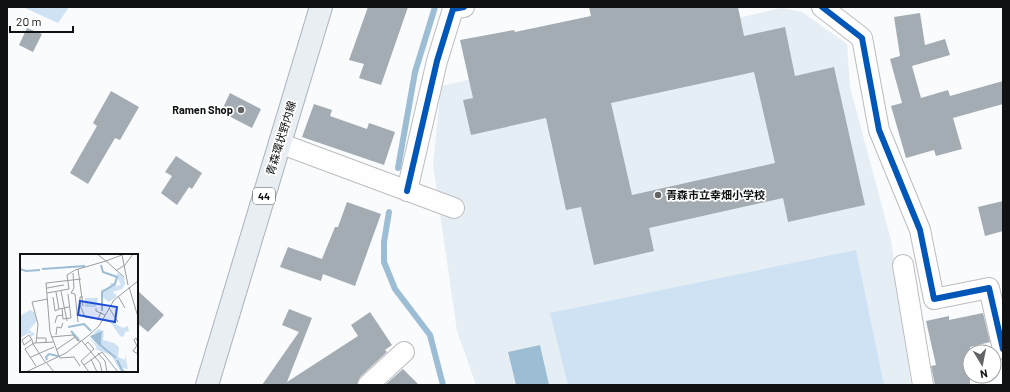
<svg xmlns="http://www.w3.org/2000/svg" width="1010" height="392" font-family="Barlow,'Noto Sans JP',sans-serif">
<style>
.built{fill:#e6eef5}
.green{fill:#cee2f3}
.water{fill:#9dbdd4}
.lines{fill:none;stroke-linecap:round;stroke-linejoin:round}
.stream{stroke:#9dbdd4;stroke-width:6}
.building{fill:#a3acb3;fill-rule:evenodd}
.minor-casing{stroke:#bbbdbf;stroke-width:22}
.primary-casing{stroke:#aab3ba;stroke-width:24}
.minor{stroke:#fefeff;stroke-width:20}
.primary{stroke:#e9eef2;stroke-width:22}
.cycleway-casing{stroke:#fff;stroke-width:8}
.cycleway{stroke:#0057b8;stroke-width:6}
.poi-dot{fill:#616365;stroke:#fff;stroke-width:1.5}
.labels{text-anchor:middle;stroke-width:3.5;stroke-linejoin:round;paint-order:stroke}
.shield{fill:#fff;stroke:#57585a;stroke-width:1}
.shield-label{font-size:10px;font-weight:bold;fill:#0f1113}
.poi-label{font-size:11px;font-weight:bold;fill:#0f1113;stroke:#fff;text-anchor:end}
.street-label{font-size:11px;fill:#0f1113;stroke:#fff}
.inset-river{fill:none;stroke:#9dbdd4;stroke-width:2}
.inset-road{fill:none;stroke:#9b9d9f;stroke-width:1}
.view{fill:#1d4ed8;fill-opacity:0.15;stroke:#1d4ed8;stroke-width:2}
.inset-edge{fill:none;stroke:#0f1113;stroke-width:2}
</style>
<rect width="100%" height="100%" fill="#f9fbfd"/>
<path class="built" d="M 781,8 L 802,12 L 847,44 L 850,87 L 891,240 L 911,385 L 476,385 L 457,331 L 433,165 L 441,86 Z"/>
<path class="green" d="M 23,7 L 69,7 L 58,23 Z
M 856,250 L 884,385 L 568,385 L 550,313 Z"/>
<path class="water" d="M 540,345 L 549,385 L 516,385 L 508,352 Z"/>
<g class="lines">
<path class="stream" d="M 398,168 L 415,72 L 435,7
M 389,212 L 384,242 L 384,262 L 395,289 L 430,335 L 443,385"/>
</g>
<path class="building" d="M 368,7 L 408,7 L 381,85 L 359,78 L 364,64 L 349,60 Z
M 589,7 L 738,7 L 744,36 L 785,27 L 795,76 L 834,67 L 865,205 L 788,222 L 783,198 L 649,228 L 654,251 L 594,265 L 581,207 L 566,210 L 546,118 L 471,135 L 463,100 L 473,98 L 460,40 L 514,30 L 515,32 L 591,16 ZM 754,72 L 775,163 L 632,195 L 611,103 Z
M 920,13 L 925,45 L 945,39 L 950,55 L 912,66 L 921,98 L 948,90 L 950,96 L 1003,81 L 1003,104 L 953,118 L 962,149 L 936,156 L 934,150 L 906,158 L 891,106 L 902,103 L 890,59 L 900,56 L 894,17 Z
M 27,28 L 42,34 L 33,52 L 19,45 Z
M 111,91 L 139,107 L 120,140 L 115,138 L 88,184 L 70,173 L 97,126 L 93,123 Z
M 230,93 L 261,109 L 252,128 L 221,112 Z
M 314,104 L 332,110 L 330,116 L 367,129 L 369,123 L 395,132 L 384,165 L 302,137 Z
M 176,156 L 202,173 L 192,189 L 189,187 L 177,205 L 161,193 L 172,176 L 165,172 Z
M 1003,201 L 1003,231 L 985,236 L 978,207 Z
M 347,202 L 381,214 L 355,286 L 323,274 L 321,281 L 280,267 L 288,247 L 322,259 L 335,227 L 338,227 Z
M 137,290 L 164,315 L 148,332 L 137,323 Z
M 289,309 L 312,318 L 287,382 L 358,336 L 351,325 L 370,312 L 392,345 L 385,350 L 387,352 L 360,377 L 357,385 L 262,385 L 299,332 L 282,325 Z
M 983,313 L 990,342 L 970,347 L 970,385 L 935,385 L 931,366 L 936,365 L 926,321 L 949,316 L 949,320 Z
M 403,369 L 419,385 L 385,385 Z"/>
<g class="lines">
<g class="minor-casing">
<path id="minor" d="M 822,7 L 862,38 L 879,130 L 920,230 L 934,299 L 989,288 L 1003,349
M 279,143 L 454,208
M 407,191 L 437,61 L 453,9 L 464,7
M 903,265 L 923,385
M 368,385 L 404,352"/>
</g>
<g class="primary-casing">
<path id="primary" d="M 207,385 L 321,7"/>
</g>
<use href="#minor" class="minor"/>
<use href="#primary" class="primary"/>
<g class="cycleway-casing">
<path id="cycleway" d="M 822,7 L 862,38 L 879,130 L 920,230 L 934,299 L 989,288 L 1003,349
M 407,191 L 437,61 L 453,9 L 464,7"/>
</g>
<use href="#cycleway" class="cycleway"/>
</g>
<g class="poi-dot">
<circle cx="241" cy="110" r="4"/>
<circle cx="658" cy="195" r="4"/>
</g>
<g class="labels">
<rect class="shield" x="253" y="188" width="22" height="16" rx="3"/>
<g class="shield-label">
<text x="264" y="200">44</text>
</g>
<g class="poi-label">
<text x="233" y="114">Ramen Shop</text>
<text x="666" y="199" text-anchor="start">青森市立幸畑小学校</text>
</g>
<g class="street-label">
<text transform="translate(281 138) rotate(-73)" y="4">青森環状野内線</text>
</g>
</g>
<g transform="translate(20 254)">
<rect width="118" height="118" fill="#f9fbfd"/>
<path d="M 98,19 L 104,24 L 105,30 L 102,35 L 93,38 L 97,42 L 89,48 L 82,43 L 81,36 L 90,33 L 91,29 L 94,29 L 96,32 L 101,31 L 96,21 ZM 65,44 L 78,44 L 76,53 L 65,53 ZM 10,56 L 14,58 L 17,67 L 9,76 L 15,80 L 11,83 L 9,79 L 0,84 L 0,62 ZM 89,66 L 103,74 L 108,72 L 109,78 L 106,77 L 103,83 L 100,82 ZM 78,75 L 84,77 L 83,86 L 94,89 L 99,93 L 98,103 L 105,106 L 105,100 L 108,115 L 102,114 L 107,118 L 101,118 L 91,101 L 75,95 L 77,94 L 69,83 L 77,91 L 81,90 L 82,78 L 73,80 Z" fill="#cee2f3"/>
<path d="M 82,77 L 81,90 L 78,91 L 70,82 Z" fill="#9dbdd4"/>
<path class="inset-river" d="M 81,11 L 83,18 L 97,23 L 95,30 L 82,38 L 82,57M 0,15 L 6,17 L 20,16M 22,15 L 65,12M 48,73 L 64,70 L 71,77M 51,77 L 59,86M 79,90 L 96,104M 27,106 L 26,103 L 29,100 L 38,102M 97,106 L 103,118"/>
<path class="inset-road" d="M 77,0 L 86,7 L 102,1 L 108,31M 58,15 L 63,52M 97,16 L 105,11 L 113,0M 53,19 L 54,34 L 51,39 L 55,40 L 58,68M 109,33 L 118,63M 27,34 L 44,31M 41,37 L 47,67M 36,38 L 39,55 L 49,53M 27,39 L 49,35 L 47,21 L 55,16 L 86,7 L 104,23M 98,42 L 105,54M 33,43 L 35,57 L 39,55M 63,43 L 60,43 L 60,51 L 65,63 L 78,65 L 81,58M 42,54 L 43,65 L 51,64 L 48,40M 76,54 L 76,57 L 85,61M 89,54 L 98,68M 35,69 L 37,62 L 43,61M 36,81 L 37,73 L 41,74 L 43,69M 31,83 L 53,81 L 58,87 L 61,87M 17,84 L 26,84 L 26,89M 12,85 L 4,91 L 2,86 L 9,81 L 12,86 L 13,90M 62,87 L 80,109 L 82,118M 16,89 L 18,70 L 12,48 L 28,45M 13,90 L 25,108M 118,90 L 113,97 L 118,100M 65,91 L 68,88 L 74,95 L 61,107 L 69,118M 117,92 L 114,86 L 116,84 L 118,88M 36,96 L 55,83M 78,99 L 85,107 L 87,118M 39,102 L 30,78 L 26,29 L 61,25M 39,102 L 40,104 L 54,103 L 60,112M 11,103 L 34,93M 71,105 L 77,118M 26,108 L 34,118M 64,111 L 82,98 L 98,118M 16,112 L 5,95 L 14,89 L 33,88M 6,118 L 46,99 L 69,81 L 79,72 L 94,46 L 118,27"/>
<path class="view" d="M 60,47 L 97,53 L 95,68 L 58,61 Z"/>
<rect width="118" height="118" class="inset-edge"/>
</g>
<rect width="1010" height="392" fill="none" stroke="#0f1113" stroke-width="16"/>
<g transform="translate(982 364) rotate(170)"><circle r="19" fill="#ffffff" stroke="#9fa0a1"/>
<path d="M0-3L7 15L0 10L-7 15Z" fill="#616365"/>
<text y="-6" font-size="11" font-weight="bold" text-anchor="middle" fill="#0f1113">N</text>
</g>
<path d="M10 26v6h63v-6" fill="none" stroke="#0f1113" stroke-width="2"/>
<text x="16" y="26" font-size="12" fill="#0f1113" stroke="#ffffff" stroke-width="3" paint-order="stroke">20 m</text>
</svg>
